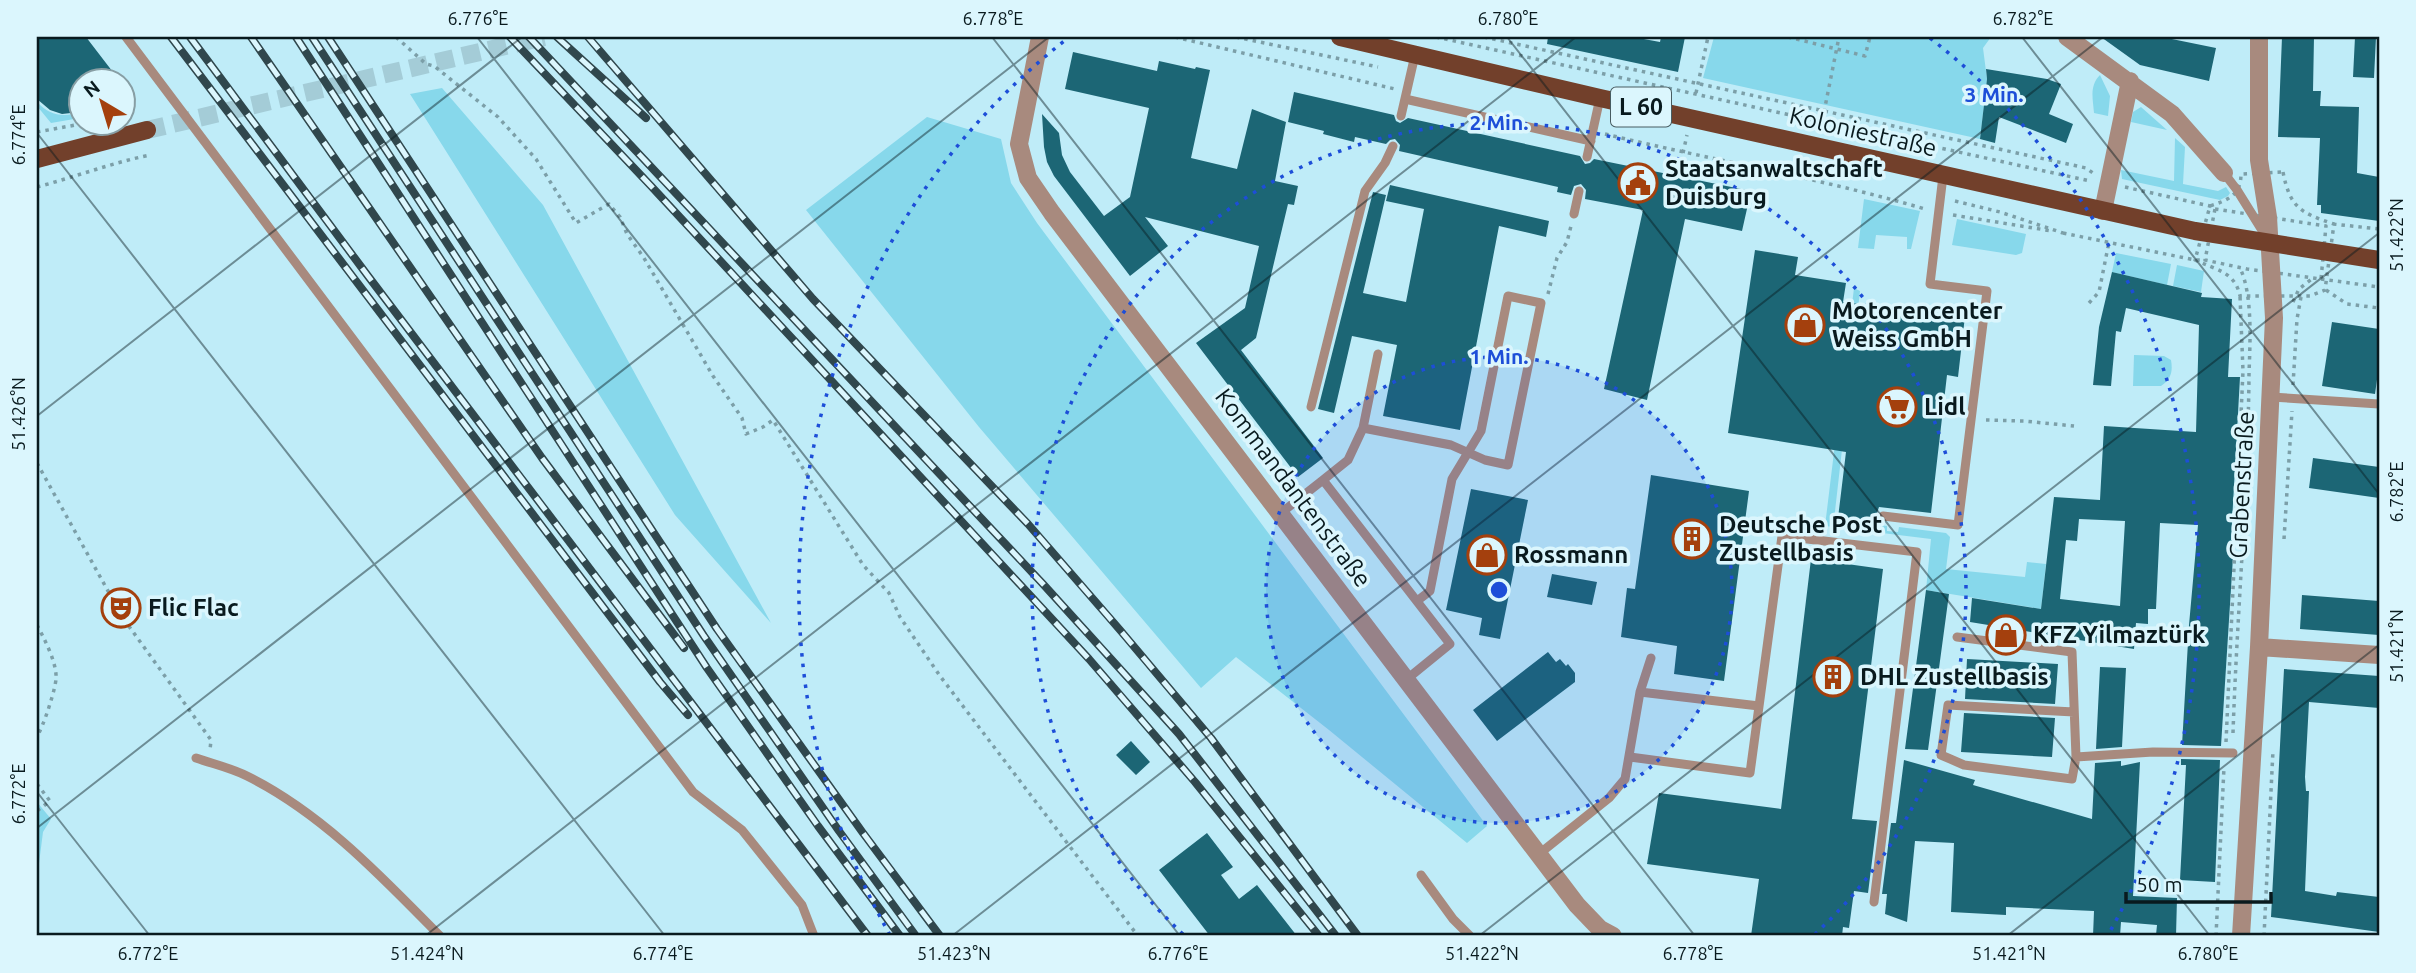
<svg xmlns="http://www.w3.org/2000/svg" width="2416" height="973" font-family="Ubuntu,sans-serif">
<style>
.green{fill:#87d8eb}
.building{fill:#1c6675;fill-rule:evenodd}
.lines{fill:none;stroke-linecap:round;stroke-linejoin:round}
.primary-tunnel{stroke:#a4ccd7;stroke-width:18;stroke-dasharray:18 9;stroke-linecap:butt}
.path{stroke:#7c9fa8;stroke-width:3.5;stroke-dasharray:3.5 5;stroke-linecap:butt}
.lane{stroke:#a88a7e;stroke-width:9}
.street{stroke:#a88a7e;stroke-width:18}
.primary{stroke:#72402b;stroke-width:18}
.rail-casing{stroke:#30474d;stroke-width:8}
.rail{stroke:#dbf6fd;stroke-width:5;stroke-dasharray:16;stroke-linecap:butt}
.ticks{fill:none;stroke:#091a1e;stroke-width:2;stroke-opacity:0.45}
.ring{fill:none;stroke:#1d4ed8;stroke-width:3.5;stroke-dasharray:3.5 7}
.labels{text-anchor:middle;stroke-width:7;stroke-linejoin:round;paint-order:stroke}
.shield{fill:#dbf6fd;stroke:#485c61;stroke-width:2}
.shield-label{font-size:23px;font-weight:bold;fill:#091a1e}
.street-label{font-size:24px;fill:#091a1e;stroke:#dbf6fd}
.poi-label{font-size:24px;font-weight:bold;fill:#091a1e;stroke:#dbf6fd;text-anchor:start}
.centre{fill:#1d4ed8;stroke:#dbf6fd;stroke-width:3.5}
.ring-label{font-size:21px;text-anchor:middle;font-weight:bold;fill:#1d4ed8;stroke:#dbf6fd;stroke-width:7;stroke-linejoin:round;paint-order:stroke}
.neatline{fill:none;stroke:#091a1e;stroke-width:2.5}
.ticks-label{font-size:18px;text-anchor:middle;fill:#091a1e}
</style>
<rect width="100%" height="100%" fill="#bfecf8"/>
<path class="green" d="M 1714,37 L 1991,37 L 1983,48 L 1987,79 L 1980,139 L 1703,78 Z
M 2100,75 L 2110,96 L 2108,116 L 2094,113 C 2093,99 2089,86 2100,75 Z
M 442,88 L 543,205 L 771,623 L 675,515 L 410,94 Z
M 37,102 C 49,115 63,118 80,112 L 80,118 L 51,123 L 37,106 Z
M 2141,107 L 2167,130 L 2131,122 L 2133,112 Z
M 927,117 L 1001,139 L 1011,183 L 1037,223 L 1487,826 L 1467,843 L 1329,730 L 1236,657 L 1201,688 L 979,427 L 806,210 Z
M 2175,138 L 2185,147 L 2183,184 L 2218,191 L 2226,187 L 2230,193 L 2228,196 L 2220,200 L 2122,179 L 2121,170 L 2174,181 Z
M 1864,199 L 1920,211 L 1911,249 L 1907,249 L 1907,237 L 1876,235 L 1874,249 L 1858,248 Z
M 1957,219 L 2026,234 L 2022,253 L 2016,255 L 1952,245 Z
M 2116,253 L 2171,264 L 2167,285 L 2112,272 Z
M 2177,265 L 2204,271 L 2201,292 L 2173,286 Z
M 1854,288 L 1860,291 L 1834,520 L 1887,526 L 1887,531 L 1898,532 L 1899,527 L 1946,533 L 1950,537 L 1946,569 L 2025,577 L 2027,562 L 2046,564 L 2041,609 L 1926,590 L 1931,539 L 1825,526 Z
M 2134,355 L 2164,356 L 2171,360 C 2173,372 2171,379 2161,386 L 2133,386 Z
M 37,802 L 51,819 L 43,832 L 37,879 Z"/>
<path class="building" d="M 37,37 L 86,37 L 119,80 L 80,80 L 80,112 L 62,114 L 50,110 L 37,99 Z
M 1548,37 L 1633,37 L 1660,42 L 1661,37 L 1685,37 L 1678,72 L 1547,44 Z
M 2101,37 L 2162,37 L 2216,48 L 2209,81 L 2140,65 Z
M 2282,37 L 2314,37 L 2313,91 L 2321,91 L 2320,106 L 2359,107 L 2357,173 L 2379,177 L 2379,221 L 2321,213 L 2321,205 L 2317,205 L 2320,138 L 2278,137 Z
M 2355,37 L 2376,37 L 2374,78 L 2353,77 Z
M 1073,52 L 1157,71 L 1159,61 L 1195,69 L 1196,67 L 1210,70 L 1191,158 L 1237,169 L 1252,109 L 1286,122 L 1275,181 L 1298,186 L 1294,205 L 1288,204 L 1256,338 L 1241,350 L 1323,458 L 1298,477 L 1196,343 L 1245,308 L 1259,246 L 1145,217 L 1168,246 L 1130,276 L 1054,176 L 1047,162 L 1044,147 L 1042,114 L 1059,133 L 1062,155 L 1070,172 L 1104,216 L 1130,197 L 1149,108 L 1065,89 Z
M 1986,69 L 2047,79 L 2061,84 L 2049,114 L 2073,124 L 2066,143 L 1999,117 L 1995,143 L 1980,139 L 1987,79 Z
M 1294,92 L 1394,115 L 1396,121 L 1400,123 L 1408,118 L 1580,156 L 1585,164 L 1590,163 L 1594,159 L 1751,191 L 1742,231 L 1685,219 L 1647,400 L 1604,389 L 1643,210 L 1585,199 L 1586,190 L 1581,184 L 1574,186 L 1571,195 L 1557,192 L 1558,187 L 1399,151 L 1400,145 L 1395,139 L 1390,140 L 1386,144 L 1355,137 L 1354,142 L 1323,134 L 1324,131 L 1288,122 Z
M 1390,185 L 1549,221 L 1546,237 L 1499,226 L 1460,430 L 1383,416 L 1397,345 L 1352,336 L 1334,413 L 1318,409 L 1373,192 L 1386,195 L 1363,293 L 1406,302 L 1424,209 L 1386,201 Z
M 1755,250 L 1798,257 L 1795,275 L 1846,283 L 1843,302 L 1965,316 L 1958,377 L 1947,375 L 1931,513 L 1879,507 L 1876,516 L 1877,522 L 1838,518 L 1846,452 L 1728,433 Z
M 2112,272 L 2202,293 L 2201,297 L 2232,299 L 2228,377 L 2240,377 L 2231,540 L 2234,541 L 2221,746 L 2182,745 L 2189,625 L 2198,525 L 2160,523 L 2156,609 L 2148,609 L 2148,624 L 2136,623 L 2134,649 L 1970,622 L 1972,598 L 2041,609 L 2054,497 L 2100,500 L 2104,426 L 2196,432 L 2199,325 L 2126,308 L 2121,332 L 2116,331 L 2111,386 L 2093,385 L 2099,327 ZM 2079,519 L 2125,521 L 2120,606 L 2060,599 L 2066,540 L 2077,541 Z
M 2332,322 L 2379,329 L 2379,365 L 2375,394 L 2322,386 Z
M 2313,458 L 2379,467 L 2379,498 L 2309,488 Z
M 1651,475 L 1749,491 L 1724,681 L 1674,674 L 1677,646 L 1621,637 L 1627,588 L 1635,589 Z
M 1471,489 L 1528,500 L 1500,639 L 1479,635 L 1482,618 L 1446,610 Z
M 1811,559 L 1883,569 L 1852,819 L 1877,821 L 1868,893 L 1854,891 L 1849,928 L 1843,927 L 1842,936 L 1751,936 L 1759,879 L 1647,864 L 1659,793 L 1781,809 Z
M 1552,574 L 1597,582 L 1592,605 L 1547,597 Z
M 1926,590 L 1949,594 L 1928,750 L 1905,749 Z
M 2302,595 L 2379,601 L 2379,635 L 2300,629 Z
M 1548,652 L 1556,662 L 1560,659 L 1566,666 L 1568,664 L 1575,673 L 1575,682 L 1497,741 L 1473,710 Z
M 1967,659 L 2058,664 L 2055,704 L 1965,699 Z
M 2100,667 L 2126,668 L 2122,747 L 2096,749 Z
M 2284,669 L 2379,676 L 2379,708 L 2309,702 L 2305,777 L 2306,791 L 2309,791 L 2305,891 L 2336,896 L 2337,892 L 2379,897 L 2379,932 L 2271,917 Z
M 1964,713 L 2055,718 L 2052,757 L 1961,752 Z
M 1131,741 L 1150,762 L 1136,775 L 1116,755 Z
M 2181,759 L 2220,760 L 2215,882 L 2180,880 L 2186,765 L 2181,765 Z
M 1904,760 L 1975,780 L 1973,785 L 2092,819 L 2095,763 L 2121,761 L 2121,766 L 2140,762 L 2133,896 L 2177,898 L 2176,936 L 2156,935 L 2157,925 L 2121,922 L 2120,936 L 2093,936 L 2094,911 L 2006,907 L 2006,915 L 1951,912 L 1954,843 L 1915,841 L 1907,922 L 1885,914 L 1887,894 L 1882,894 L 1891,823 L 1896,823 Z
M 1207,833 L 1233,867 L 1221,875 L 1239,899 L 1257,885 L 1297,936 L 1210,936 L 1159,870 Z"/>
<g class="lines">
<path class="primary-tunnel" d="M 147,130 L 544,37"/>
<path class="path" d="M 396,37 L 426,64 L 434,66 L 498,117 L 536,159 L 576,223 L 609,204 L 620,217 L 627,234 L 644,258 L 713,376 L 742,418 L 746,434 L 763,427 L 773,420 L 863,565 L 889,593 L 900,617 L 940,676 L 1138,936
M 1175,37 L 1395,89
M 1236,37 L 1378,67
M 1436,37 L 2090,181
M 1484,37 L 2086,168 L 2093,173
M 1788,37 L 1865,56 L 1870,37
M 1696,93 L 1708,37
M 1824,112 L 1839,37
M 37,132 L 92,122
M 1605,134 C 1712,160 1820,178 1925,209
M 1683,153 L 1687,135
M 2283,172 C 2290,208 2301,213 2334,224 L 2325,290 L 2310,296 L 2240,296 C 2235,272 2217,270 2195,260 L 2210,206 C 2228,200 2241,195 2241,174 Z
M 37,187 C 75,177 111,163 150,155
M 2125,187 L 2210,206 L 2215,209
M 1955,201 L 2000,212 L 2063,233
M 2215,209 L 2326,226 L 2321,279 L 2247,269 L 2205,260 Z
M 1953,215 L 2052,231
M 2333,224 L 2379,229
M 2063,233 L 2195,260 L 2205,260
M 2321,279 L 2379,287
M 2326,290 L 2347,304 L 2379,308
M 1548,294 L 1557,258 L 1567,242 L 1571,226
M 2293,302 L 2299,289 L 2313,278
M 2089,303 L 2099,292 L 2109,242
M 2293,385 L 2297,319 L 2301,297
M 1945,405 L 1959,407
M 1986,420 L 2024,421 L 2074,426
M 37,463 L 123,618 L 211,740 L 210,750
M 2284,539 L 2292,411
M 37,625 C 44,638 57,663 56,678 C 56,688 43,728 37,736
M 2233,733 C 2237,613 2248,494 2249,374 C 2250,343 2253,295 2240,268
M 2226,742 L 2243,371 L 2240,296
M 37,784 L 50,801 L 37,811
M 2216,936 L 2224,767
M 2264,936 L 2273,750"/>
<path class="lane" d="M 126,37 L 693,792 L 742,830 L 802,905 L 814,936
M 1405,99 L 1591,141
M 1401,116 L 1415,55
M 1587,157 L 1600,98
M 2224,173 L 2237,190 L 2265,235
M 1574,214 L 1579,191
M 2271,397 L 2379,404
M 1311,407 L 1365,191 L 1385,163 L 1393,146
M 1363,428 L 1378,354
M 1281,513 L 1323,480
M 1883,516 L 1958,525 L 1987,291 L 1930,284 L 1943,176
M 1957,637 L 2072,652 L 2076,757 L 2153,752 L 2233,753
M 1407,679 L 1450,644 L 1323,480 L 1348,460 L 1363,428 L 1451,445 L 1485,460 L 1508,465 L 1541,303 L 1508,296 L 1481,431 L 1452,479 L 1430,591 L 1417,601
M 1640,692 L 1759,706
M 2074,712 L 1948,705 L 1941,755 L 1964,765 L 2072,779 L 2076,757
M 1630,757 L 1750,773 L 1782,536 L 1917,552 L 1874,902
M 196,758 C 213,764 231,768 247,776 C 322,813 382,877 440,936
M 1539,854 L 1609,798 L 1625,779 L 1640,692 L 1651,658
M 1421,875 L 1453,919 L 1470,936"/>
<path class="street" d="M 1040,37 L 1019,144 L 1028,178 L 1052,213 L 1577,905 L 1600,929 L 1613,936
M 2067,37 L 2172,114 L 2224,173
M 2103,211 L 2130,81
M 2259,647 L 2379,655
M 2241,936 L 2259,647 L 2274,318 L 2268,217 L 2259,160 L 2259,37"/>
<path class="primary" d="M 1340,37 L 1600,98 L 2195,231 L 2379,260
M 37,159 L 147,130"/>
<g class="rail-casing">
<path id="rail" d="M 171,37 L 660,682 L 688,715
M 190,37 L 368,276 L 868,936
M 251,37 L 542,458 L 684,648
M 296,37 L 707,668 L 818,826 L 900,936
M 312,37 L 704,636 L 839,831 L 916,936
M 328,37 L 717,629 L 863,833 L 940,936
M 510,37 L 651,186 L 1089,659 L 1195,782 L 1319,936
M 529,37 L 1043,584 L 1179,734 L 1336,936
M 557,37 L 646,118
M 588,37 L 813,299 L 1028,524 L 1120,630 L 1211,738 L 1358,936"/>
</g>
<use href="#rail" class="rail"/>
</g>
<path class="ticks" d="M 477,37 L 1180,936M 992,37 L 1695,936M 1507,37 L 2210,936M 2022,37 L 2379,494M 37,133 L 665,936M 37,416 L 522,37M 37,792 L 150,936M 37,828 L 1049,37M 425,936 L 1576,37M 952,936 L 2103,37M 1479,936 L 2379,233M 2007,936 L 2379,645"/>
<circle cx="1499" cy="590" r="233" fill="#1d4ed8" fill-opacity=".12"/>
<g class="ring">
<circle cx="1499" cy="590" r="233"/>
<path d="M1183 934A467 467 0 1 1 1815 934"/>
<path d="M890 935A700 700 0 0 1 1068 38M1930 38A700 700 0 0 1 2108 935"/>
</g>
<defs>
<g id="civic-ring" transform="scale(2.0125)"><circle r="9.5" fill="#dbf6fd" stroke="#a4400d" stroke-width="1.5"/><path d="M-.6-6.5H3V-4.5H.6V-3L4-1V1h2V6H-6V1h2V-1L-.6-3ZM-1.2 2.5V6h2.4V2.5Z" fill="#a4400d"/></g>
<g id="shop-ring" transform="scale(2.0125)"><circle r="9.5" fill="#dbf6fd" stroke="#a4400d" stroke-width="1.5"/><path d="M-5-2.5h2.3a2.7 3.5 0 0 1 5.4 0H5L5.5 6h-11ZM-1.5-2.5h3a1.5 2.3 0 0 0-3 0Z" fill="#a4400d"/></g>
<g id="supermarket-ring" transform="scale(2.0125)"><circle r="9.5" fill="#dbf6fd" stroke="#a4400d" stroke-width="1.5"/><path d="M-6-5.5h2.5l.6 2H6L4.5 2H-2.5L-4.4-4H-6ZM-1.5 3.2a1.3 1.3 0 1 0 .1 0ZM3 3.2a1.3 1.3 0 1 0 .1 0Z" fill="#a4400d"/></g>
<g id="building-ring" transform="scale(2.0125)"><circle r="9.5" fill="#dbf6fd" stroke="#a4400d" stroke-width="1.5"/><path d="M-4-6H4V6H1V3H-1V6H-4ZM-2.5-4.3h1.7v1.8h-1.7ZM.8-4.3h1.7v1.8H.8ZM-2.5-1h1.7V.8h-1.7ZM.8-1h1.7V.8H.8Z" fill="#a4400d"/></g>
<g id="theatre-ring" transform="scale(2.0125)"><circle r="9.5" fill="#dbf6fd" stroke="#a4400d" stroke-width="1.5"/><path d="M-5-5.5Q0-4 5-5.5V0Q5 5 0 6Q-5 5-5 0ZM-3.3-2.5H-1v1.5H-3.3ZM1-2.5H3.3v1.5H1ZM-2.8 1Q0 5.5 2.8 1Z" fill="#a4400d"/></g>
</defs>
<g fill-rule="evenodd">
<use href="#civic-ring" x="1638" y="183"/>
<use href="#shop-ring" x="1805" y="325"/>
<use href="#supermarket-ring" x="1897" y="407"/>
<use href="#building-ring" x="1692" y="539"/>
<use href="#shop-ring" x="1487" y="555"/>
<use href="#theatre-ring" x="121" y="608"/>
<use href="#shop-ring" x="2006" y="635"/>
<use href="#building-ring" x="1833" y="677"/>
</g>
<g class="labels">
<rect class="shield" x="1611" y="87.5" width="60" height="39" rx="5"/>
<g class="shield-label">
<text x="1641" y="115">L 60</text>
</g>
<g class="street-label">
<text transform="translate(1863 132) rotate(13)" y="8">Koloniestraße</text>
<text transform="translate(2242 485) rotate(-87)" y="8">Grabenstraße</text>
<text transform="translate(1293 488) rotate(53)" y="8">Kommandantenstraße</text>
</g>
<g class="poi-label">
<text x="1665" y="177">Staatsanwaltschaft<tspan x="1665" dy="28">Duisburg</tspan></text>
<text x="1832" y="319">Motorencenter<tspan x="1832" dy="28">Weiss GmbH</tspan></text>
<text x="1924" y="415">Lidl</text>
<text x="1719" y="533">Deutsche Post<tspan x="1719" dy="28">Zustellbasis</tspan></text>
<text x="1514" y="563">Rossmann</text>
<text x="148" y="616">Flic Flac</text>
<text x="2033" y="643">KFZ Yilmaztürk</text>
<text x="1860" y="685">DHL Zustellbasis</text>
</g>
</g>
<circle cx="1499" cy="590" r="10" class="centre"/>
<g class="ring-label">
<text x="1994" y="102">3 Min.</text>
<text x="1499" y="130">2 Min.</text>
<text x="1499" y="364">1 Min.</text>
</g>
<rect width="2416" height="973" fill="none" stroke="#dbf6fd" stroke-width="77"/>
<g transform="translate(102 102) rotate(322)"><circle r="33" fill="#dbf6fd" stroke="#879ea4" stroke-width="2"/>
<path d="M0-5L12 26L0 18L-12 26Z" fill="#a4400d"/>
<text y="-10" font-size="19" font-weight="bold" text-anchor="middle" fill="#091a1e">N</text>
</g>
<path d="M2126 892v10h145v-10" fill="none" stroke="#091a1e" stroke-width="3.5"/>
<text x="2136" y="892" font-size="21" fill="#091a1e" stroke="#dbf6fd" stroke-width="5" paint-order="stroke">50 m</text>
<rect x="38" y="38" width="2340" height="896" class="neatline"/>
<g class="ticks-label">
<text x="478" y="25">6.776°E</text>
<text x="993" y="25">6.778°E</text>
<text x="1508" y="25">6.780°E</text>
<text x="2023" y="25">6.782°E</text>
<text transform="translate(19 135) rotate(-90)" y="6">6.774°E</text>
<text transform="translate(2397 235) rotate(-90)" y="6">51.422°N</text>
<text transform="translate(19 414) rotate(-90)" y="6">51.426°N</text>
<text transform="translate(2397 492) rotate(-90)" y="6">6.782°E</text>
<text transform="translate(2397 646) rotate(-90)" y="6">51.421°N</text>
<text transform="translate(19 794) rotate(-90)" y="6">6.772°E</text>
<text x="148" y="960">6.772°E</text>
<text x="427" y="960">51.424°N</text>
<text x="663" y="960">6.774°E</text>
<text x="954" y="960">51.423°N</text>
<text x="1178" y="960">6.776°E</text>
<text x="1482" y="960">51.422°N</text>
<text x="1693" y="960">6.778°E</text>
<text x="2009" y="960">51.421°N</text>
<text x="2208" y="960">6.780°E</text>
</g>
</svg>
